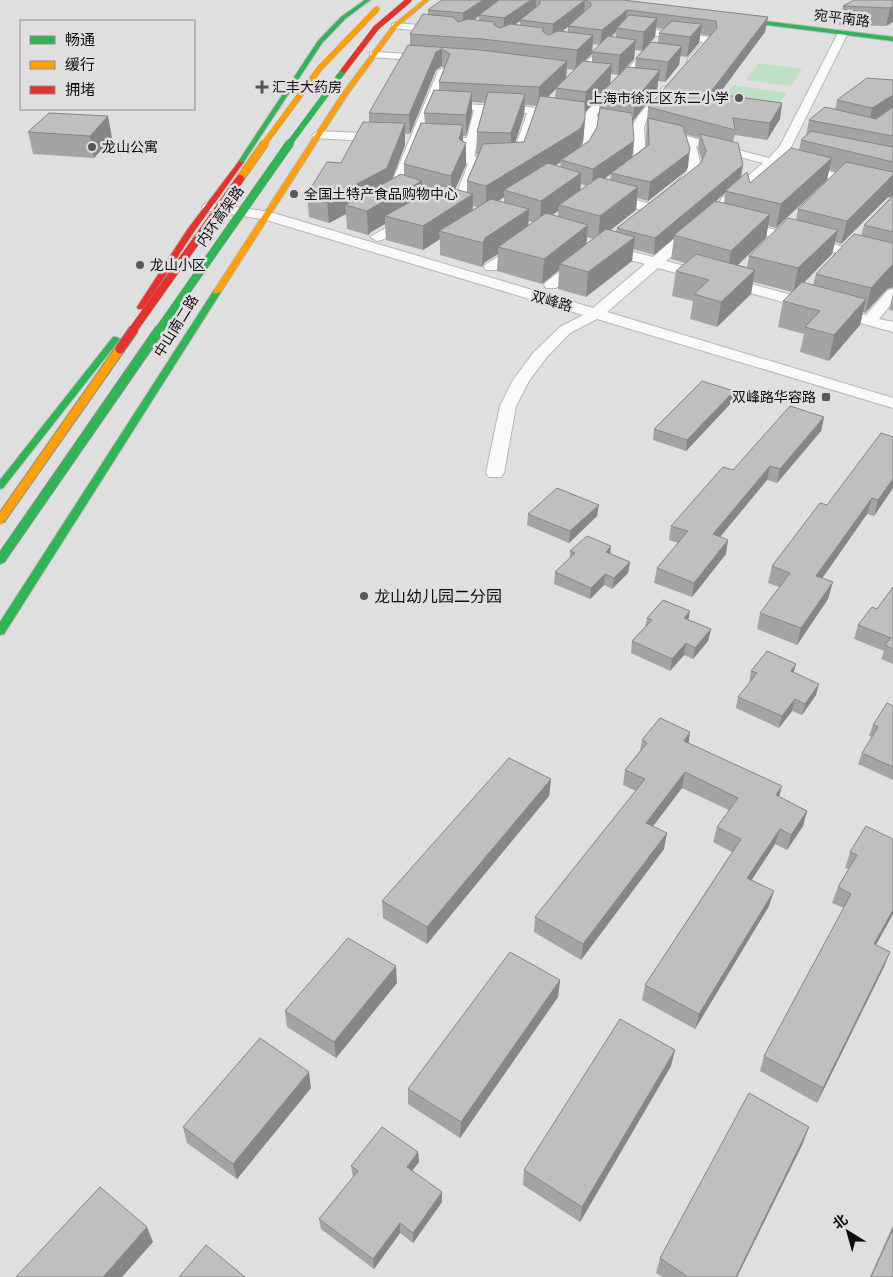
<svg xmlns="http://www.w3.org/2000/svg" width="893" height="1277" font-family="'Public Sans','Noto Sans SC',sans-serif">
<style>
.green{fill:#bee0c4}
.lines{fill:none;stroke-linecap:round;stroke-linejoin:round}
.street-casing{stroke:#b7b6b8;stroke-width:2}
.fast-casing{stroke:#b7b6b8;stroke-width:2}
.slow-casing{stroke:#b7b6b8;stroke-width:2}
.jam-casing{stroke:#b7b6b8;stroke-width:2}
.street{fill:#fafafa;fill-rule:evenodd}
.fast{fill:#30b455;fill-rule:evenodd}
.slow{fill:#ff9f0a;fill-rule:evenodd}
.jam{fill:#e5322d;fill-rule:evenodd}
.fast-bridge-far2-casing{stroke:#859390;stroke-width:6;stroke-linecap:butt}
.fast-bridge-far1-casing{stroke:#859390;stroke-width:9;stroke-linecap:butt}
.fast-bridge-casing{stroke:#859390;stroke-width:11;stroke-linecap:butt}
.slow-bridge-far2-casing{stroke:#859390;stroke-width:6;stroke-linecap:butt}
.slow-bridge-far1-casing{stroke:#859390;stroke-width:9;stroke-linecap:butt}
.slow-bridge-casing{stroke:#859390;stroke-width:11;stroke-linecap:butt}
.jam-bridge-far2-casing{stroke:#859390;stroke-width:6;stroke-linecap:butt}
.jam-bridge-far1-casing{stroke:#859390;stroke-width:9;stroke-linecap:butt}
.jam-bridge-casing{stroke:#859390;stroke-width:11;stroke-linecap:butt}
.fast-bridge-far2{stroke:#30b455;stroke-width:5.5}
.fast-bridge-far1{stroke:#30b455;stroke-width:8}
.fast-bridge{stroke:#30b455;stroke-width:9}
.slow-bridge-far2{stroke:#ff9f0a;stroke-width:5.5}
.slow-bridge-far1{stroke:#ff9f0a;stroke-width:8}
.slow-bridge{stroke:#ff9f0a;stroke-width:9}
.jam-bridge-far2{stroke:#e5322d;stroke-width:5.5}
.jam-bridge-far1{stroke:#e5322d;stroke-width:8}
.jam-bridge{stroke:#e5322d;stroke-width:9}
.wall{fill:#a5a4a5;fill-rule:evenodd}
.shaded-wall{fill:#868686}
.building{fill:#c0bfc0;stroke:#868686}
.poi-dot{fill:#585758;stroke:#e1dee1;stroke-width:2}
.labels{text-anchor:middle;stroke-width:5;stroke-linejoin:round;paint-order:stroke}
.far-street-label{font-size:14px;fill:#0f0e0f;stroke:#e1dee1}
.far-poi-label{font-size:14px;fill:#0f0e0f;stroke:#e1dee1;text-anchor:start}
.poi-label{font-size:16px;fill:#0f0e0f;stroke:#e1dee1;text-anchor:start}
</style>
<rect width="100%" height="100%" fill="#e0dfe0"/>
<path class="green" d="M 759,63 L 802,69 L 791,86 L 746,80 Z
M 733,85 L 787,93 L 779,103 L 725,96 Z"/>
<g class="lines">
<g class="street-casing">
<path id="street" d="M 395,23 L 442,27 L 447,30 L 442,33 L 392,28 L 392,24 Z
M 625,26 L 710,37 L 715,40 L 696,62 L 692,63 L 687,60 L 703,42 L 627,32 L 574,85 L 566,85 L 566,81 Z
M 843,30 L 848,33 L 791,147 L 780,160 L 893,186 L 893,194 L 774,166 L 732,204 L 722,204 L 720,201 L 722,198 L 763,163 L 696,146 C 703,170 701,174 682,190 L 672,190 L 671,187 L 687,171 L 688,162 L 682,142 L 656,135 L 656,131 L 660,129 L 769,158 L 780,146 L 838,33 Z
M 655,43 L 659,44 L 659,48 L 597,114 L 597,117 L 626,122 L 632,125 L 626,128 L 597,124 L 595,144 L 581,162 L 573,162 L 571,159 L 583,144 L 585,122 L 537,115 L 523,161 L 517,165 L 505,164 L 503,161 L 505,158 L 512,157 L 527,113 L 486,111 L 474,156 L 482,160 C 476,176 470,216 446,210 L 444,207 L 455,198 L 468,164 L 461,160 L 465,145 L 435,144 L 429,140 L 435,136 L 467,138 L 474,110 L 442,108 L 436,105 L 438,103 L 528,107 L 585,115 L 587,111 L 651,44 Z
M 374,52 L 429,55 L 434,58 L 429,61 L 370,57 L 370,53 Z
M 443,68 L 448,71 L 402,188 L 412,195 L 411,198 L 401,198 L 389,189 L 438,71 Z
M 667,86 L 672,89 L 647,119 L 644,127 L 646,161 L 630,174 L 622,174 L 620,171 L 634,160 L 632,127 L 638,116 L 663,87 Z
M 318,131 L 385,134 L 391,138 L 385,142 L 314,138 L 312,135 Z
M 609,193 L 655,205 L 657,208 L 650,212 L 604,200 L 603,197 Z
M 209,203 L 270,212 L 593,308 L 645,264 L 601,252 L 599,249 L 601,246 L 606,245 L 653,257 L 689,226 L 699,226 L 701,229 L 699,232 L 666,261 L 866,315 L 888,290 L 893,289 L 893,302 L 879,319 L 893,322 L 893,332 L 658,268 L 607,312 L 893,398 L 893,408 L 597,319 L 570,333 L 546,358 L 529,381 L 516,406 L 504,473 L 501,477 L 489,477 L 486,473 L 500,406 L 513,380 L 534,352 L 560,327 L 583,315 L 263,219 L 204,210 L 202,207 L 204,204 Z
M 411,213 L 418,217 L 416,220 L 382,240 L 377,241 L 370,237 Z
M 740,221 L 893,259 L 893,267 L 735,228 L 733,225 Z
M 522,242 L 529,246 L 527,249 L 496,270 L 486,270 L 484,267 L 486,264 Z
M 582,257 L 589,261 L 587,264 L 556,288 L 546,288 L 544,285 L 546,282 L 577,258 Z"/>
</g>
<g class="fast-casing">
<path id="fast" d="M 365,0 L 370,0 L 345,19 L 322,43 L 243,163 L 239,163 L 238,162 L 318,41 L 341,17 Z
M 731,17 L 893,37 L 893,41 L 729,20 Z
M 214,290 L 221,292 L 4,634 L 0,635 L 0,622 Z
M 113,337 L 116,337 L 120,339 L 3,488 L 0,489 L 0,480 Z"/>
</g>
<g class="slow-casing">
<path id="slow" d="M 424,0 L 429,0 L 397,27 L 346,97 L 221,292 L 214,294 L 213,292 L 341,95 L 393,25 Z"/>
</g>
<g class="jam-casing">
<path id="jam" d="M 239,161 L 244,162 L 193,233 L 144,309 L 138,309 L 137,307 L 187,230 Z"/>
</g>
<use href="#street" class="street"/>
<use href="#fast" class="fast"/>
<use href="#slow" class="slow"/>
<use href="#jam" class="jam"/>
<g class="fast-bridge-far2-casing">
<path id="fast-bridge-far2" d="M 289,144 L 344,70"/>
</g>
<g class="fast-bridge-far1-casing">
<path id="fast-bridge-far1" d="M 159,330 L 290,143"/>
</g>
<g class="fast-bridge-casing">
<path id="fast-bridge" d="M 0,560 L 160,329"/>
</g>
<g class="slow-bridge-far2-casing">
<path id="slow-bridge-far2" d="M 264,144 L 320,68 L 377,9"/>
</g>
<g class="slow-bridge-far1-casing">
<path id="slow-bridge-far1" d="M 240,179 L 265,143"/>
</g>
<g class="slow-bridge-casing">
<path id="slow-bridge" d="M 0,520 L 120,349"/>
</g>
<g class="jam-bridge-far2-casing">
<path id="jam-bridge-far2" d="M 344,70 L 376,28 L 409,0"/>
</g>
<g class="jam-bridge-far1-casing">
<path id="jam-bridge-far1" d="M 133,330 L 240,179"/>
</g>
<g class="jam-bridge-casing">
<path id="jam-bridge" d="M 120,349 L 134,329"/>
</g>
<use href="#fast-bridge-far2" class="fast-bridge-far2"/>
<use href="#fast-bridge-far1" class="fast-bridge-far1"/>
<use href="#fast-bridge" class="fast-bridge"/>
<use href="#slow-bridge-far2" class="slow-bridge-far2"/>
<use href="#slow-bridge-far1" class="slow-bridge-far1"/>
<use href="#slow-bridge" class="slow-bridge"/>
<use href="#jam-bridge-far2" class="jam-bridge-far2"/>
<use href="#jam-bridge-far1" class="jam-bridge-far1"/>
<use href="#jam-bridge" class="jam-bridge"/>
</g>
<path class="wall" d="M 442,0 L 623,0 L 768,17 L 765,32 L 719,94 L 782,103 L 780,119 L 767,140 L 735,135 L 733,142 L 743,165 L 741,178 L 750,183 L 799,150 L 801,140 L 806,135 L 809,120 L 835,110 L 837,100 L 893,80 L 893,287 L 887,289 L 865,313 L 863,312 L 860,325 L 829,361 L 800,352 L 804,334 L 778,327 L 783,301 L 792,292 L 753,282 L 751,294 L 717,327 L 690,319 L 693,301 L 672,296 L 676,271 L 685,263 L 671,259 L 674,238 L 654,255 L 633,249 L 632,261 L 586,297 L 558,289 L 559,270 L 542,284 L 497,271 L 498,254 L 485,262 L 482,267 L 440,255 L 440,239 L 423,250 L 386,240 L 385,224 L 371,232 L 368,235 L 347,229 L 346,214 L 329,223 L 309,217 L 307,194 L 341,163 L 369,122 L 369,113 L 410,45 L 410,34 L 428,15 L 428,10 ZM 479,16 L 479,20 L 474,20 ZM 520,21 L 520,25 L 516,24 ZM 568,27 L 568,32 L 563,31 ZM 656,28 L 663,29 L 659,33 L 658,43 L 645,48 L 655,37 ZM 616,32 L 616,37 L 610,37 ZM 700,34 L 711,36 L 648,107 L 646,135 L 646,146 L 632,157 L 634,141 L 632,121 L 633,121 L 657,90 L 658,81 L 665,82 L 679,65 L 680,56 L 687,57 L 699,43 ZM 593,44 L 600,45 L 592,52 L 592,62 L 585,61 L 592,54 ZM 635,50 L 642,51 L 636,58 L 635,67 L 627,67 L 634,59 ZM 442,66 L 444,68 L 439,82 L 439,90 L 424,113 L 425,123 L 404,164 L 404,175 L 392,179 L 405,145 L 405,134 L 410,134 L 436,70 ZM 567,69 L 574,70 L 566,78 ZM 611,74 L 618,75 L 610,84 ZM 556,89 L 555,98 L 548,97 ZM 601,95 L 597,127 L 589,141 L 580,147 L 583,141 L 585,113 ZM 472,102 L 485,103 L 477,132 L 476,154 L 478,154 L 467,181 L 467,193 L 455,189 L 466,165 L 466,143 L 463,141 L 463,136 L 466,136 L 472,113 ZM 525,105 L 537,106 L 524,142 L 515,143 L 524,115 ZM 685,134 L 699,138 L 698,149 L 702,161 L 701,163 L 617,228 L 616,232 L 610,230 L 636,210 L 637,198 L 648,201 L 686,171 L 688,167 ZM 561,162 L 560,167 L 555,165 ZM 829,170 L 836,172 L 798,209 L 796,220 L 749,256 L 747,267 L 738,265 L 766,238 L 768,226 L 776,228 ZM 611,174 L 610,180 L 604,178 ZM 581,184 L 587,186 L 580,190 ZM 422,191 L 427,193 L 422,195 ZM 725,193 L 724,203 L 716,201 ZM 892,196 L 864,225 L 861,236 L 816,274 L 813,285 L 804,283 L 832,254 L 835,242 L 841,244 L 887,198 ZM 504,197 L 504,202 L 499,201 ZM 473,206 L 478,207 L 473,210 ZM 558,211 L 558,217 L 552,215 ZM 528,221 L 533,222 L 528,226 ZM 587,237 L 593,239 L 586,244 Z
M 893,0 L 886,26 L 839,25 L 843,6 Z
M 49,113 L 112,138 L 94,158 L 33,154 L 28,132 Z
M 893,293 L 893,311 L 889,310 Z
M 733,401 L 686,451 L 653,440 L 654,429 Z
M 824,417 L 821,431 L 777,483 L 767,480 L 720,537 L 726,554 L 692,597 L 654,583 L 657,568 L 678,543 L 669,540 L 671,526 L 733,470 Z
M 893,437 L 893,488 L 874,516 L 867,514 L 822,578 L 828,599 L 797,645 L 757,629 L 760,613 L 779,587 L 768,583 L 772,566 L 827,505 Z
M 528,514 L 597,516 L 569,543 L 527,525 Z
M 570,551 L 611,554 L 630,562 L 628,573 L 612,589 L 604,585 L 590,599 L 554,584 L 555,572 L 570,558 Z
M 893,587 L 893,664 L 881,659 L 884,651 L 854,639 L 858,625 L 877,609 Z
M 647,618 L 689,620 L 711,629 L 708,641 L 693,659 L 684,655 L 670,671 L 631,653 L 632,641 L 645,627 Z
M 751,671 L 794,673 L 816,695 L 802,715 L 792,711 L 779,728 L 736,708 L 738,697 L 749,683 Z
M 893,706 L 893,780 L 858,764 L 862,753 L 872,737 L 869,736 L 873,725 Z
M 642,740 L 688,743 L 779,797 L 807,811 L 803,826 L 787,850 L 775,844 L 752,880 L 769,906 L 695,1029 L 642,1000 L 645,985 L 732,852 L 713,842 L 717,827 L 729,810 L 682,788 L 653,826 L 664,849 L 581,960 L 534,932 L 535,917 L 636,791 L 623,785 L 625,770 L 640,751 Z
M 551,779 L 549,796 L 427,944 L 383,918 L 382,901 Z
M 893,839 L 893,914 L 876,945 L 884,967 L 817,1103 L 760,1071 L 764,1056 L 844,908 L 832,903 L 838,887 L 849,869 L 845,868 L 850,852 Z
M 560,980 L 558,997 L 460,1138 L 408,1104 L 408,1089 Z
M 397,983 L 336,1058 L 287,1027 L 285,1011 Z
M 671,1066 L 580,1222 L 523,1185 L 524,1170 Z
M 311,1088 L 237,1179 L 187,1143 L 183,1127 Z
M 803,1143 L 737,1277 L 663,1277 L 656,1273 L 660,1258 Z
M 418,1152 L 419,1162 L 412,1171 L 442,1192 L 442,1202 L 413,1243 L 400,1233 L 374,1269 L 321,1229 L 319,1219 L 353,1177 L 351,1166 Z
M 893,1225 L 893,1277 L 870,1277 Z"/>
<path class="shaded-wall" d="M 483,0 L 499,0 L 479,15 L 479,16 L 462,27 L 463,13 Z
M 531,0 L 536,0 L 536,10 L 520,20 L 520,21 L 503,33 L 504,18 Z
M 585,0 L 584,14 L 552,39 L 553,24 Z
M 893,6 L 893,22 L 886,26 L 890,8 Z
M 627,10 L 625,24 L 617,28 L 616,32 L 600,45 L 602,30 Z
M 768,17 L 765,32 L 708,109 L 710,93 Z
M 657,18 L 655,37 L 642,51 L 644,32 Z
M 702,24 L 699,43 L 687,57 L 690,37 Z
M 593,35 L 592,54 L 575,70 L 577,50 Z
M 636,40 L 634,59 L 618,75 L 620,55 Z
M 682,46 L 679,65 L 665,82 L 668,62 Z
M 442,49 L 442,66 L 436,70 L 410,134 L 409,115 L 436,52 Z
M 567,61 L 566,79 L 556,88 L 556,89 L 538,106 L 539,87 Z
M 612,64 L 610,84 L 601,93 L 601,95 L 584,113 L 586,92 Z
M 660,70 L 657,90 L 633,121 L 635,100 Z
M 472,92 L 472,113 L 466,136 L 466,115 Z
M 525,94 L 524,115 L 511,155 L 511,133 Z
M 893,95 L 893,113 L 868,129 L 872,108 Z
M 782,103 L 780,119 L 767,140 L 770,123 Z
M 108,116 L 112,138 L 94,158 L 90,136 Z
M 585,119 L 583,141 L 579,151 L 561,160 L 561,162 L 512,192 L 504,190 L 504,197 L 486,209 L 486,186 Z
M 405,123 L 405,145 L 388,190 L 345,205 L 346,214 L 329,223 L 327,200 Z
M 463,125 L 463,147 L 466,143 L 466,165 L 451,199 L 451,176 Z
M 634,141 L 632,159 L 611,173 L 611,174 L 592,187 L 593,169 Z
M 690,149 L 688,167 L 686,171 L 648,201 L 650,182 Z
M 832,158 L 827,180 L 776,228 L 781,204 Z
M 743,165 L 740,180 L 725,191 L 725,193 L 676,236 L 674,235 L 674,238 L 654,255 L 655,238 Z
M 581,173 L 580,196 L 559,205 L 558,211 L 540,224 L 541,201 Z
M 892,175 L 893,175 L 893,196 L 887,198 L 841,244 L 847,221 Z
M 422,181 L 422,204 L 385,216 L 385,224 L 371,232 L 368,235 L 367,211 L 370,209 Z
M 638,187 L 636,210 L 598,240 L 600,216 Z
M 473,194 L 472,218 L 439,231 L 440,239 L 423,250 L 423,226 Z
M 529,209 L 528,233 L 498,247 L 498,254 L 485,262 L 482,267 L 483,243 L 485,238 Z
M 770,214 L 766,238 L 727,275 L 731,251 Z
M 588,225 L 586,249 L 560,264 L 559,270 L 542,284 L 544,259 Z
M 838,230 L 832,254 L 793,293 L 798,268 Z
M 635,237 L 632,261 L 586,297 L 588,272 Z
M 893,264 L 893,287 L 887,289 L 865,313 L 871,288 Z
M 755,270 L 751,294 L 717,327 L 721,302 Z
M 866,299 L 860,325 L 829,361 L 834,335 Z
M 734,391 L 733,401 L 686,451 L 687,440 Z
M 824,417 L 821,431 L 777,483 L 780,469 Z
M 770,466 L 767,480 L 710,549 L 713,534 Z
M 893,479 L 893,488 L 874,516 L 878,500 Z
M 872,498 L 867,514 L 812,593 L 816,576 Z
M 599,505 L 597,516 L 569,543 L 570,531 Z
M 728,540 L 726,554 L 692,597 L 694,583 Z
M 611,546 L 610,557 L 606,552 Z
M 630,562 L 628,573 L 612,589 L 614,578 Z
M 605,574 L 604,585 L 590,599 L 591,588 Z
M 833,582 L 828,599 L 797,645 L 801,628 Z
M 690,611 L 688,623 L 684,618 Z
M 711,629 L 708,641 L 693,659 L 695,648 Z
M 686,643 L 684,655 L 670,671 L 672,659 Z
M 796,664 L 793,675 L 791,671 Z
M 819,684 L 816,695 L 802,715 L 805,704 Z
M 795,699 L 792,711 L 779,728 L 782,716 Z
M 690,732 L 688,748 L 684,741 Z
M 685,772 L 682,788 L 644,838 L 646,823 Z
M 551,779 L 549,796 L 427,944 L 427,927 Z
M 782,786 L 778,801 L 776,795 Z
M 807,811 L 803,826 L 787,850 L 791,835 Z
M 780,829 L 775,844 L 743,893 L 747,878 Z
M 667,833 L 664,849 L 581,960 L 583,944 Z
M 774,891 L 769,906 L 695,1029 L 699,1014 Z
M 893,910 L 893,914 L 868,959 L 874,944 Z
M 890,952 L 884,967 L 817,1103 L 823,1088 Z
M 396,966 L 397,983 L 336,1058 L 334,1042 Z
M 560,980 L 558,997 L 460,1138 L 461,1122 Z
M 675,1050 L 671,1066 L 580,1222 L 582,1207 Z
M 309,1072 L 311,1088 L 237,1179 L 233,1164 Z
M 809,1127 L 803,1143 L 737,1277 L 736,1277 Z
M 418,1152 L 419,1162 L 407,1177 L 407,1167 Z
M 442,1192 L 442,1202 L 413,1243 L 413,1233 Z
M 400,1223 L 400,1233 L 374,1269 L 373,1259 Z
M 147,1227 L 153,1242 L 122,1277 L 103,1277 Z"/>
<path class="building" d="M 442,0 L 483,0 L 463,13 L 428,10 Z
M 499,0 L 531,0 L 504,18 L 479,15 Z
M 540,0 L 585,0 L 553,24 L 520,20 L 540,4 Z
M 585,0 L 623,0 L 768,17 L 710,93 L 782,103 L 770,123 L 733,118 L 735,130 L 648,107 L 717,28 L 716,21 L 627,10 L 602,30 L 568,26 L 591,6 L 591,3 Z
M 854,0 L 893,0 L 893,6 L 890,8 L 843,6 Z
M 423,14 L 453,17 L 458,22 L 468,19 L 494,22 L 494,25 L 500,28 L 510,24 L 544,28 L 542,31 L 548,35 L 558,31 L 593,35 L 577,50 L 482,39 L 410,34 Z
M 629,15 L 657,18 L 644,32 L 617,28 Z
M 672,21 L 702,24 L 690,37 L 659,33 Z
M 608,36 L 636,40 L 620,55 L 592,52 Z
M 651,42 L 682,46 L 668,62 L 636,58 Z
M 408,45 L 481,50 L 567,61 L 539,87 L 439,82 L 450,54 L 442,49 L 436,52 L 409,115 L 369,113 Z
M 583,61 L 612,64 L 586,92 L 556,88 Z
M 627,67 L 660,70 L 635,100 L 601,93 Z
M 867,78 L 893,80 L 893,95 L 872,108 L 837,100 Z
M 434,90 L 472,92 L 466,115 L 424,113 Z
M 488,92 L 525,94 L 511,133 L 477,132 Z
M 540,96 L 585,102 L 585,119 L 580,129 L 486,186 L 467,181 L 483,144 L 524,142 Z
M 825,107 L 876,119 L 893,107 L 893,136 L 809,120 Z
M 600,108 L 632,113 L 634,141 L 593,169 L 561,160 L 589,141 L 597,127 Z
M 49,113 L 108,116 L 90,136 L 28,132 Z
M 648,118 L 683,126 L 690,149 L 689,153 L 650,182 L 611,173 L 649,145 Z
M 363,122 L 405,123 L 387,168 L 327,200 L 307,194 L 327,162 L 341,163 Z
M 421,123 L 463,125 L 459,139 L 466,143 L 451,176 L 404,164 Z
M 811,131 L 893,147 L 893,162 L 801,140 Z
M 700,134 L 738,143 L 743,165 L 655,238 L 617,228 L 701,163 L 706,151 Z
M 791,148 L 832,158 L 781,204 L 725,191 L 747,172 L 750,183 Z
M 846,162 L 893,172 L 893,175 L 847,221 L 798,209 Z
M 548,163 L 581,173 L 541,201 L 504,190 Z
M 401,174 L 422,181 L 370,209 L 367,211 L 345,205 Z
M 599,177 L 638,187 L 600,216 L 559,205 Z
M 440,185 L 473,194 L 423,226 L 385,216 Z
M 893,196 L 893,232 L 864,225 Z
M 491,199 L 529,209 L 485,238 L 483,243 L 439,231 Z
M 715,201 L 770,214 L 731,251 L 674,235 Z
M 546,213 L 588,225 L 544,259 L 498,247 Z
M 788,218 L 838,230 L 798,268 L 749,256 Z
M 606,229 L 635,237 L 588,272 L 560,264 Z
M 854,234 L 893,243 L 893,264 L 871,288 L 816,274 Z
M 696,254 L 755,270 L 721,302 L 694,294 L 709,280 L 676,271 Z
M 802,282 L 866,299 L 834,335 L 805,327 L 820,311 L 783,301 Z
M 702,381 L 734,391 L 687,440 L 654,429 Z
M 790,406 L 824,417 L 780,469 L 770,466 L 713,534 L 728,540 L 694,583 L 657,568 L 688,531 L 671,526 L 723,467 L 733,470 Z
M 881,433 L 893,437 L 893,479 L 878,500 L 872,498 L 816,576 L 833,582 L 801,628 L 760,613 L 790,573 L 772,566 L 820,503 L 827,505 Z
M 557,488 L 599,505 L 570,531 L 528,514 Z
M 587,536 L 611,546 L 606,552 L 630,562 L 614,578 L 605,574 L 591,588 L 555,572 L 575,553 L 570,551 Z
M 893,587 L 893,649 L 885,645 L 891,638 L 858,625 L 872,607 L 877,609 Z
M 663,600 L 690,611 L 684,618 L 711,629 L 695,648 L 686,643 L 672,659 L 632,641 L 652,620 L 647,618 Z
M 767,651 L 796,664 L 791,671 L 819,684 L 805,704 L 795,699 L 782,716 L 738,697 L 757,673 L 751,671 Z
M 887,703 L 893,706 L 893,767 L 862,753 L 878,727 L 873,725 Z
M 660,718 L 690,732 L 684,741 L 782,786 L 776,795 L 807,811 L 791,835 L 780,829 L 747,878 L 774,891 L 699,1014 L 645,985 L 741,839 L 717,827 L 738,798 L 685,772 L 646,823 L 667,833 L 583,944 L 535,917 L 645,779 L 625,770 L 647,743 L 642,740 Z
M 509,758 L 551,779 L 427,927 L 382,901 Z
M 866,826 L 893,839 L 893,910 L 874,944 L 890,952 L 823,1088 L 764,1056 L 851,894 L 838,887 L 857,855 L 850,852 Z
M 348,938 L 396,966 L 334,1042 L 285,1011 Z
M 510,952 L 560,980 L 461,1122 L 408,1089 Z
M 620,1019 L 675,1050 L 582,1207 L 524,1170 Z
M 260,1038 L 309,1072 L 233,1164 L 183,1127 Z
M 749,1093 L 809,1127 L 736,1277 L 688,1277 L 660,1258 Z
M 382,1127 L 418,1152 L 407,1167 L 442,1192 L 413,1233 L 400,1223 L 373,1259 L 319,1219 L 358,1171 L 351,1166 Z
M 100,1187 L 147,1227 L 103,1277 L 16,1277 Z
M 893,1229 L 893,1277 L 871,1277 Z
M 206,1245 L 245,1277 L 179,1277 Z"/>
<g class="poi-dot">
<path d="M259.5 79.5h5v5h5v5h-5v5h-5v-5h-5v-5h5z"/>
<circle cx="739" cy="98" r="5"/>
<circle cx="92" cy="147" r="5"/>
<circle cx="294" cy="194" r="5"/>
<circle cx="140" cy="265" r="5"/>
<rect x="821" y="392" width="10" height="10" rx="2.5"/>
<circle cx="364" cy="596" r="5"/>
</g>
<g class="labels">
<g class="far-street-label">
<text transform="translate(842 18) rotate(7)" y="5">宛平南路</text>
<text transform="translate(220 216) rotate(-55)" y="5">内环高架路</text>
<text transform="translate(552 301) rotate(16)" y="5">双峰路</text>
<text transform="translate(176 326) rotate(-58)" y="5">中山南二路</text>
</g>
<g class="far-poi-label">
<text x="272" y="92">汇丰大药房</text>
<text x="729" y="103" text-anchor="end">上海市徐汇区东二小学</text>
<text x="102" y="152">龙山公寓</text>
<text x="304" y="199">全国土特产食品购物中心</text>
<text x="150" y="270">龙山小区</text>
<text x="816" y="402" text-anchor="end">双峰路华容路</text>
</g>
<g class="poi-label">
<text x="374" y="602">龙山幼儿园二分园</text>
</g>
</g>
<rect x="20" y="20" width="175" height="90" fill="#e1dee1" stroke="#8d8b8d"/>
<rect x="30" y="36" width="25" height="8" fill="#30b455" stroke="#8d8b8d"/>
<text x="65" y="45" font-size="15" fill="#0f0e0f">畅通</text>
<rect x="30" y="61" width="25" height="8" fill="#ff9f0a" stroke="#8d8b8d"/>
<text x="65" y="70" font-size="15" fill="#0f0e0f">缓行</text>
<rect x="30" y="86" width="25" height="8" fill="#e5322d" stroke="#8d8b8d"/>
<text x="65" y="95" font-size="15" fill="#0f0e0f">拥堵</text>
<g transform="translate(848 1232) rotate(323)" stroke="#e1dee1" stroke-width="4" paint-order="stroke">
<path d="M0-4L9 19L0 12L-9 19Z" fill="#0f0e0f"/>
<text y="-8" font-size="14" font-weight="bold" text-anchor="middle" fill="#0f0e0f">北</text>
</g>
</svg>
